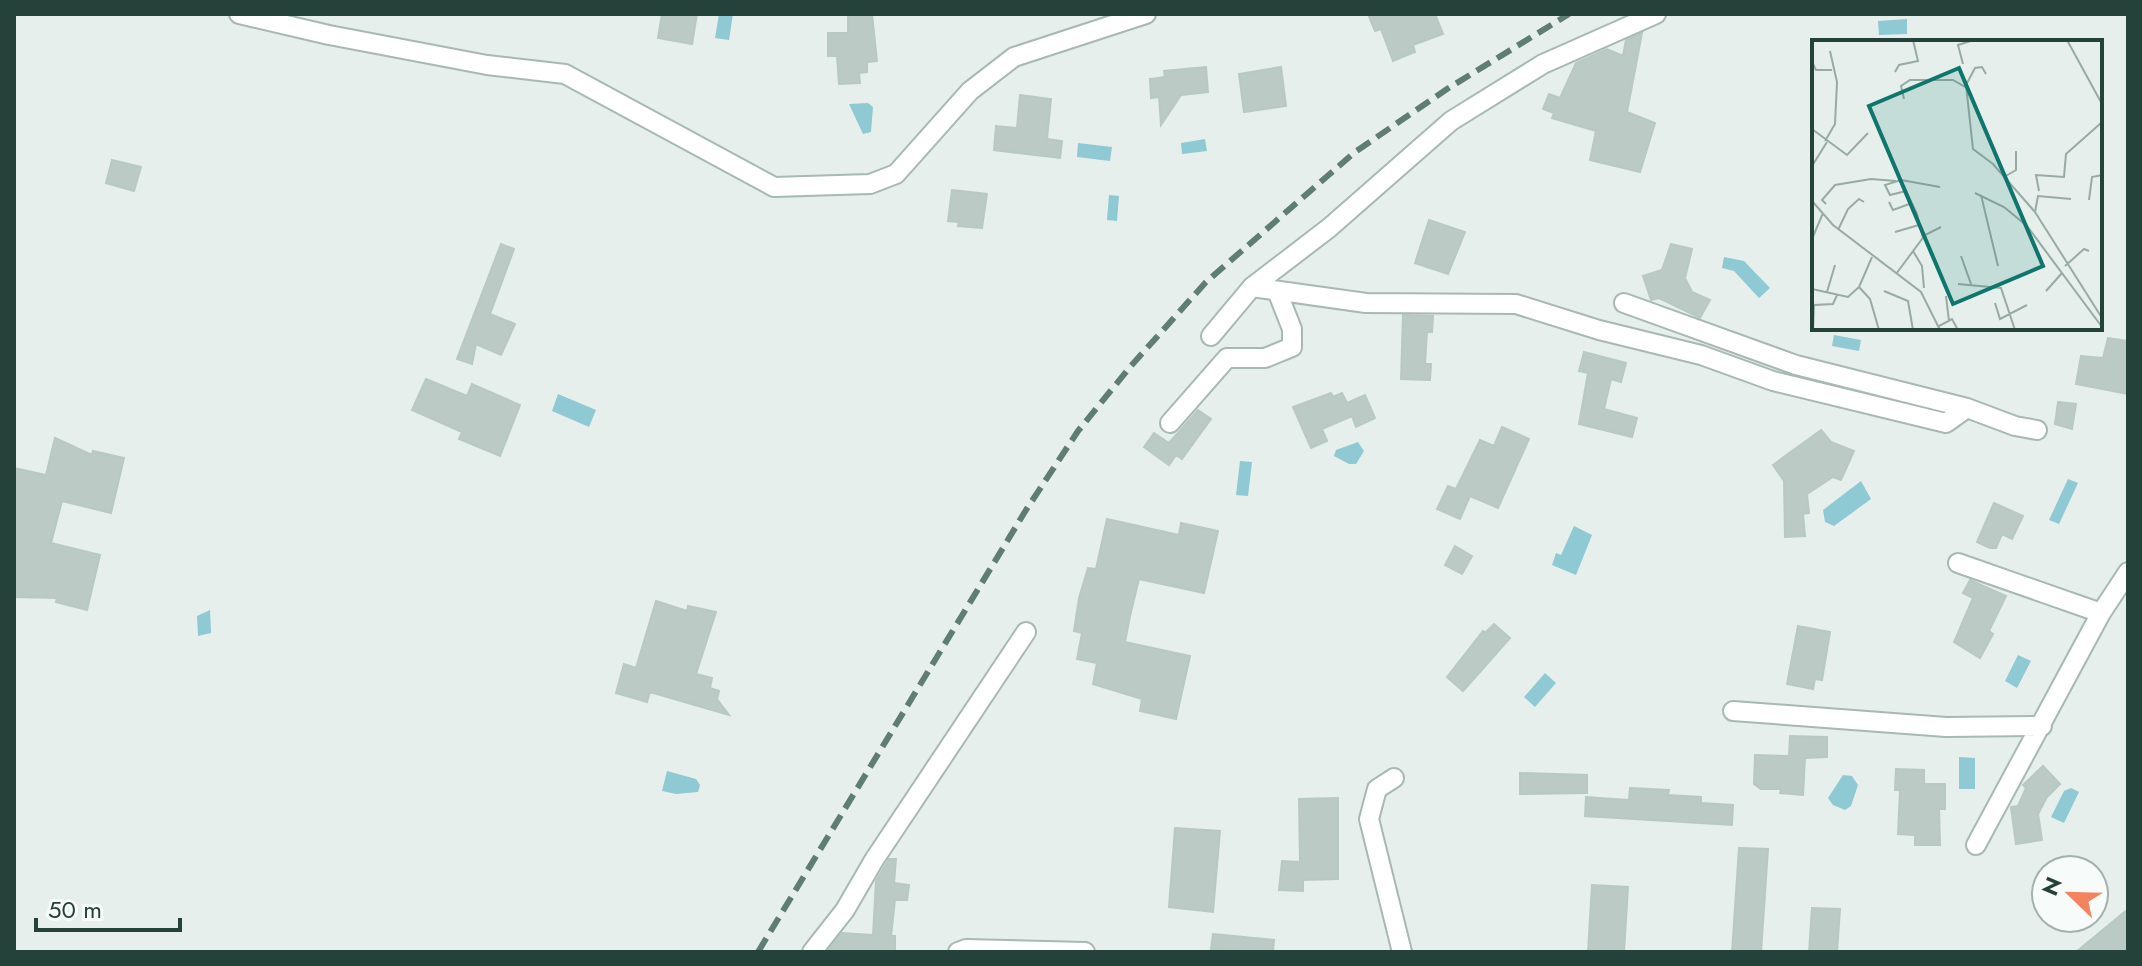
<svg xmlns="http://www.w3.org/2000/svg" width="2142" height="966" font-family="Jost,sans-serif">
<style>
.water{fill:#8ec9d4}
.building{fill:#bbcac4;stroke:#b8c9c2;stroke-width:2}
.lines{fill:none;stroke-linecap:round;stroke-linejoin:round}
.minor-casing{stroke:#a8b8b2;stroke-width:22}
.minor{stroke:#fff;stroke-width:18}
.rail{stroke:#5f7d75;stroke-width:6;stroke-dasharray:16 8;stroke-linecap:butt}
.inset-road{fill:none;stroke:#98aaa4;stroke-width:2}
.view{fill:#0f766e;fill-opacity:0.15;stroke:#0f766e;stroke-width:4}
.inset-edge{fill:none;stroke:#24423a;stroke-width:4}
</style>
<rect width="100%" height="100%" fill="#e6efeb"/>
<path class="water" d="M 719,14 L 733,14 L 729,40 L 715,38 Z
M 1907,19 L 1907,34 L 1879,35 L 1878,21 Z
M 868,103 L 873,107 L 871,132 L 863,134 L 849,104 Z
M 1205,139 L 1207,151 L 1182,154 L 1181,143 Z
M 1078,143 L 1112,147 L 1110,161 L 1077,157 Z
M 1109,195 L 1119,196 L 1117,221 L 1107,220 Z
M 1724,257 L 1744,261 L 1770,288 L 1759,298 L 1734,271 L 1722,268 Z
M 1834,335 L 1861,340 L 1859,351 L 1832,346 Z
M 558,394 L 596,410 L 589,427 L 552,411 Z
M 1358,442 L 1364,451 L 1356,464 L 1349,464 L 1334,456 L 1336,450 Z
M 1240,461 L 1252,462 L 1248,496 L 1236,495 Z
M 2068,479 L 2078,483 L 2059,524 L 2049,520 Z
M 1861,481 L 1871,499 L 1834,526 L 1825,522 L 1823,510 Z
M 1574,526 L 1592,535 L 1576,575 L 1552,565 L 1556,553 L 1561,555 Z
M 210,610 L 211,633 L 198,636 L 197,616 Z
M 2018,655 L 2031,661 L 2017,688 L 2005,681 Z
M 1545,673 L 1556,683 L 1535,707 L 1524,697 Z
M 1959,757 L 1975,758 L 1975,789 L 1959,789 Z
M 667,771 L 696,779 L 700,785 L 698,792 L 676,794 L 662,791 Z
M 1843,775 L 1852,776 L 1858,785 L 1851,806 L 1845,810 L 1833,805 L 1828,798 Z
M 2071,788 L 2079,792 L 2064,823 L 2051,817 L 2064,791 Z"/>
<path class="building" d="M 662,14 L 697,14 L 692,44 L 658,38 Z
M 848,14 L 872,14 L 877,61 L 867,62 L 867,72 L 859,73 L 860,83 L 839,84 L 837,56 L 828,56 L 828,33 L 848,33 Z
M 1368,14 L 1435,14 L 1443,34 L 1413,45 L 1415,52 L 1393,61 L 1381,29 L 1375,31 Z
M 1642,33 L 1627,112 L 1655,123 L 1640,172 L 1590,160 L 1596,131 L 1552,118 L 1554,113 L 1543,109 L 1549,94 L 1560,98 L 1576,63 L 1607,49 L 1623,56 L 1626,40 Z
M 1206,67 L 1208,92 L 1181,95 L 1161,125 L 1159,97 L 1151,98 L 1150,79 L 1165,77 L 1164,71 Z
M 1281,67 L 1286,106 L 1244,112 L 1239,74 Z
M 1020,95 L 1051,99 L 1047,139 L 1062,141 L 1060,158 L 994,150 L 996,126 L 1017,128 Z
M 112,160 L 141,167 L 134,191 L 106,183 Z
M 952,190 L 987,194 L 982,228 L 958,226 L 959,222 L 948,221 Z
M 1429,220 L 1465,232 L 1448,274 L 1415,263 Z
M 501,244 L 514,249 L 490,314 L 515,324 L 501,355 L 476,344 L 472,364 L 457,359 Z
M 1671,244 L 1692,249 L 1685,278 L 1692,292 L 1710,300 L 1700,318 L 1659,298 L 1651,300 L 1643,276 L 1662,270 Z
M 1403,315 L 1433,316 L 1432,332 L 1427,332 L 1425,364 L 1431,364 L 1430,380 L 1401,379 Z
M 2108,338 L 2128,341 L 2128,394 L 2076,384 L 2081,356 L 2103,358 Z
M 1584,352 L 1626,363 L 1621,382 L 1611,379 L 1604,409 L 1637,418 L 1632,437 L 1579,424 L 1588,373 L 1579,371 Z
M 426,379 L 467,396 L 472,384 L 520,405 L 500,456 L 459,439 L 462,432 L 412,410 Z
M 1331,393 L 1333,397 L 1342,393 L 1347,403 L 1365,395 L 1375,418 L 1356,427 L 1352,416 L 1322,429 L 1327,441 L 1311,448 L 1293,407 Z
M 2058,402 L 2076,404 L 2072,429 L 2055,424 Z
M 1198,410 L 1211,419 L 1182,459 L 1176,455 L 1169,465 L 1144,447 L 1154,433 L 1169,443 Z
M 1502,427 L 1529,439 L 1498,508 L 1470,496 L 1460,519 L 1437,509 L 1448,486 L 1456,489 L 1480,440 L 1494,446 Z
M 1821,430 L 1831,442 L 1854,451 L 1841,480 L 1833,477 L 1807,494 L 1809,513 L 1803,514 L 1805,536 L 1785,537 L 1784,481 L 1773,465 Z
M 55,438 L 92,455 L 93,451 L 124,458 L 111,513 L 62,501 L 51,543 L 100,555 L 87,610 L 56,602 L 57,598 L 14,597 L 14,468 L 46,475 Z
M 1994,503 L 2023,516 L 2012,539 L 2002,534 L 1996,548 L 1990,548 L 1977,542 Z
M 1107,519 L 1179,535 L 1181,523 L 1218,531 L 1204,593 L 1139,579 L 1130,616 L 1125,642 L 1190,656 L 1176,719 L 1140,711 L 1142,699 L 1093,684 L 1097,663 L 1077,659 L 1082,633 L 1074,631 L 1079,598 L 1088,568 L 1096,569 Z
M 1455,546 L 1472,556 L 1462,574 L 1445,565 Z
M 1970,580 L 2006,596 L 1989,631 L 1993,634 L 1980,658 L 1954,642 L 1973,598 L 1963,593 Z
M 656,601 L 687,611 L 688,606 L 716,612 L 696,674 L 712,678 L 710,688 L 719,691 L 717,699 L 729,715 L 650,692 L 647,702 L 616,693 L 624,664 L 636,668 Z
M 1494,624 L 1510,638 L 1463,691 L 1447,677 L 1483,631 L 1485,633 Z
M 1798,626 L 1830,632 L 1822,680 L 1815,679 L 1813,689 L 1787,684 Z
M 1790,736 L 1827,737 L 1827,757 L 1805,758 L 1803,795 L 1780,793 L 1781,789 L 1761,789 L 1754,784 L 1755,755 L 1789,756 Z
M 2043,766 L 2060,784 L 2047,797 L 2038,814 L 2042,840 L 2016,844 L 2011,807 L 2018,806 L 2026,788 L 2023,785 Z
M 1896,769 L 1924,770 L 1924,784 L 1945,784 L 1945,809 L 1939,809 L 1940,845 L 1915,845 L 1915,835 L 1898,834 L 1900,790 L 1895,790 Z
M 1520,773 L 1587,775 L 1587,793 L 1520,794 Z
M 1630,788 L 1669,790 L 1668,795 L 1701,797 L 1701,803 L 1733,805 L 1732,825 L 1585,816 L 1586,797 L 1629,800 Z
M 1338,798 L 1338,879 L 1303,880 L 1303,891 L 1279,890 L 1282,861 L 1300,862 L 1299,799 Z
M 1175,828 L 1220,831 L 1213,912 L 1169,907 Z
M 1739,848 L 1768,849 L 1761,952 L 1732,952 Z
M 889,859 L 896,859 L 894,883 L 909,885 L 907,900 L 895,900 L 891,936 L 895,936 L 895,952 L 828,951 L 842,933 L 873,935 L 876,881 Z
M 1592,885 L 1628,887 L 1624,952 L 1588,952 Z
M 1812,908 L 1840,909 L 1837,952 L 1809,952 Z
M 2128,909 L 2128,952 L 2076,952 Z
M 1213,934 L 1274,940 L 1273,952 L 1211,949 Z"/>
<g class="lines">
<g class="minor-casing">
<path id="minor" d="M 239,14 L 329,35 L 487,65 L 565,74 L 774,187 L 870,184 L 896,174 L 970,91 L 1014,57 L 1146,14
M 1252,287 L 1366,303 L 1516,304 L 1599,330 L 1701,355 L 1773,381 L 1946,423 L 1967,408
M 1624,303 L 1796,365 L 1967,408 L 2015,426 L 2037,430
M 1211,336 L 1252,287 L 1329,228 L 1451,121 L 1543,64 L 1656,14
M 1170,423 L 1227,358 L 1265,358 L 1292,347 L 1292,329 L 1277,291
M 1958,563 L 2101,613
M 1733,711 L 1946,727 L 2042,726
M 1394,778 L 1377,789 L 1369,819 L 1402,952
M 1976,845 L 2101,613 L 2128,572
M 812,952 L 845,910 L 874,860 L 1026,632
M 958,952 L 966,949 L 1085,952"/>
</g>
<use href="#minor" class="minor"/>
<path class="rail" d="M 758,952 L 1026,510 L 1078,431 L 1130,367 L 1206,282 L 1355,152 L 1447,89 L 1569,14"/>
</g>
<g transform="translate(1812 40)">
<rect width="290" height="290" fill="#e6efeb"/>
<path class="inset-road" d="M 255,0 L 290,64M 0,22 L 4,30 L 20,30M 151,24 L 146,5 L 162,0M 83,32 L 87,25 L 106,21 L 101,0M 174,34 L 170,27 L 163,28 L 154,45 L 161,109 L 181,124 L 223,172 L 290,278M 92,59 L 89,46 L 98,40 L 141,40 L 155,48M 0,89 L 35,115 L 56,93M 13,101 L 23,84 L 25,42 L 18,11M 0,126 L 15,102M 192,137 L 204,130 L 204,111M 89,140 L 128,147M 94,151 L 78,155 L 73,145 L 89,140 L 105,174 L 111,198M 227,151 L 224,135 L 252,137 L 254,114 L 289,83M 163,153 L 192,167 L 215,186 L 290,287M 169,155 L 186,226M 277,160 L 280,137 L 290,135M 0,161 L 21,185 L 109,252 L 128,290M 77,162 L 81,170 L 100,163M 14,164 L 10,160 L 23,145 L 59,139 L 84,141M 223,172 L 226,156 L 259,159M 26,190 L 36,169 L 47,159 L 52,162M 83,192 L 107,185M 0,199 L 11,173M 101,211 L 110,226 L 112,248M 149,216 L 159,244M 60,217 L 47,247 L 58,259 L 67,290M 253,226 L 272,209 L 277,211M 84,234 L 113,195 L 129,187M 146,244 L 189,248 L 203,290M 0,249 L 36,257 L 47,247M 72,251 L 96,261 L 101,290M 234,251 L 250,233M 15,252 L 23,225M 134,256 L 137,281M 183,263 L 188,279 L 215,265M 127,286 L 140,279 L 146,290M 1,290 L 2,265 L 21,264 L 25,255"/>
<path class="view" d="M 147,28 L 231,226 L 141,264 L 57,66 Z"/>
<rect width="290" height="290" class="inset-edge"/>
</g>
<rect width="2142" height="966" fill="none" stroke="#24423a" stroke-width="32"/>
<g transform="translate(2070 894) rotate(293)"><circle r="38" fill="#f7fbf9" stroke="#a3b1ad" stroke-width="2"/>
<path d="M0-6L14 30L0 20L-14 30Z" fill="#f4845f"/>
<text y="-12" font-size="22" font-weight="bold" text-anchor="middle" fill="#24423a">N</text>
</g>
<path d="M36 918v12h144v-12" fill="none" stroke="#24423a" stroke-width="4"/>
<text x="48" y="918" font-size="24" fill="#24423a" stroke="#f7fbf9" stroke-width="6" paint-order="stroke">50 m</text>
</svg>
